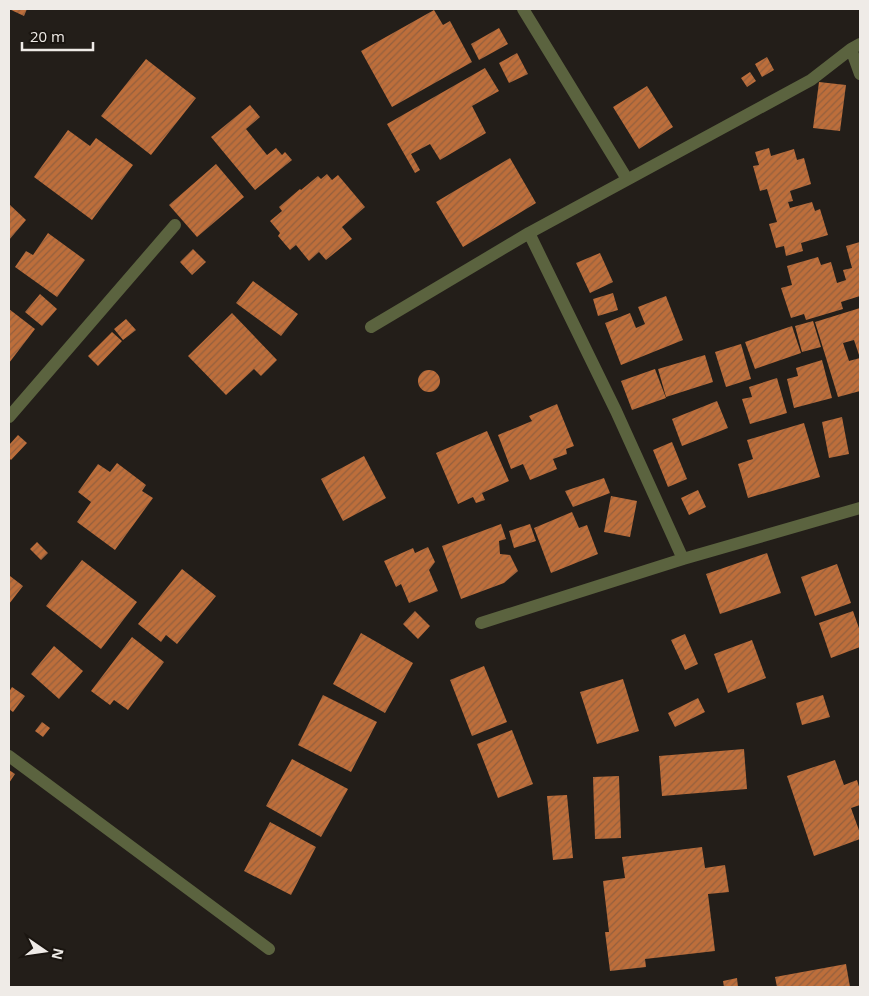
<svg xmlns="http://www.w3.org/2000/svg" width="869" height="996" font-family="'Open Sans',sans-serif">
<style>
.building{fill:url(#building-hatch);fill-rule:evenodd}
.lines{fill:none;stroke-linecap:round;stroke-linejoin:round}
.street{stroke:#5b633f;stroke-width:12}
</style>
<defs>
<pattern id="building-hatch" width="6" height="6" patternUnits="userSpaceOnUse" patternTransform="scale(1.25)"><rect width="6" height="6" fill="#bd6e3b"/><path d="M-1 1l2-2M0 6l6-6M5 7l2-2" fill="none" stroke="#94603e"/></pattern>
</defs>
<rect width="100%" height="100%" fill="#231e19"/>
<path class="building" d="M 9,9 L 27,9 L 24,16 Z
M 434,10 L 443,25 L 450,21 L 472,62 L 392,107 L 361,51 Z
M 499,28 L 508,44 L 479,60 L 471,44 Z
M 517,53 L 528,74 L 509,83 L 499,63 Z
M 767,57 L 774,70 L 762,77 L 755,64 Z
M 146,59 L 196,98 L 151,155 L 101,116 Z
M 485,68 L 499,91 L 472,106 L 486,133 L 440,160 L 430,144 L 411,154 L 420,170 L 415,173 L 387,124 Z
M 750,72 L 756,81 L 747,87 L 741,78 Z
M 819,82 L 846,85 L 840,131 L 813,128 Z
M 647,86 L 673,127 L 639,149 L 613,107 Z
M 250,105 L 260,117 L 246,129 L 267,155 L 276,148 L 282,155 L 285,152 L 292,160 L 255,190 L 211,137 Z
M 68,130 L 90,146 L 96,138 L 133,165 L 92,220 L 34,177 Z
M 769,148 L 771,156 L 794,149 L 797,160 L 804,158 L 811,184 L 790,191 L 793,201 L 788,202 L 790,208 L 812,202 L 815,211 L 820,209 L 828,235 L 801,243 L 803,251 L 786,256 L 784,246 L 776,248 L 769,224 L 777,222 L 767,189 L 760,191 L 753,166 L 759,165 L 755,152 Z
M 510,158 L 536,203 L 463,247 L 436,202 Z
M 216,164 L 244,197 L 197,237 L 169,205 Z
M 327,174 L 332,180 L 338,175 L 365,207 L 342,227 L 352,239 L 326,260 L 319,252 L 309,261 L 296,245 L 290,250 L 278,236 L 280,233 L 270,221 L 282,211 L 279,207 L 300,189 L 301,190 L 318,176 L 321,179 Z
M 9,204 L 26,220 L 9,240 Z
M 48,233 L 85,260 L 57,297 L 15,267 L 26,251 L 33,255 Z
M 860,242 L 860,296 L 841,302 L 843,309 L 806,320 L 804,314 L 791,318 L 781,288 L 792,285 L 787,266 L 818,257 L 821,265 L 831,262 L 837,283 L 846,280 L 843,270 L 852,268 L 846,246 Z
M 193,249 L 206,262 L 192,275 L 180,262 Z
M 600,253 L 613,282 L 590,293 L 576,263 Z
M 253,281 L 298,314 L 281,336 L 236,303 Z
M 613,293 L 618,310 L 598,316 L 593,299 Z
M 40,294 L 57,309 L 42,326 L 25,312 Z
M 666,296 L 683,340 L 621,365 L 605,323 L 630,313 L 636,328 L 645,324 L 638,307 Z
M 860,308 L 860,391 L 838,397 L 815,322 ZM 854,340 L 860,358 L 849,361 L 843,343 Z
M 9,309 L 35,329 L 9,363 Z
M 232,313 L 277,360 L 261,376 L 254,369 L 226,395 L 188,356 Z
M 126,319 L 136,330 L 123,340 L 114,329 Z
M 813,321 L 821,347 L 802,352 L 795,326 Z
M 792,326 L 801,353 L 755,369 L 745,342 Z
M 112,332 L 122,341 L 98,366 L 88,356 Z
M 741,344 L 751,379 L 726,387 L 715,352 Z
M 705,355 L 713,382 L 666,397 L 658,369 Z
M 822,360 L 832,398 L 794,408 L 787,379 L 798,376 L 796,368 Z
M 655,369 L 666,398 L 632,410 L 621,381 Z
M418 381a11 11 0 1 1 22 0a11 11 0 1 1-22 0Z
M 777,378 L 787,413 L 750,424 L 742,399 L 752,397 L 749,387 Z
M 717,401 L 728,428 L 682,446 L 672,419 Z
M 557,404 L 574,446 L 566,449 L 567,454 L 553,459 L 557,469 L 530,480 L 523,464 L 511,469 L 498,435 L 532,421 L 529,416 Z
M 842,417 L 849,454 L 829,458 L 822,422 Z
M 804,423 L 820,477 L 748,498 L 738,464 L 753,459 L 747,440 Z
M 487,431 L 509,481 L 482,493 L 485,500 L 476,503 L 473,497 L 458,504 L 436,453 Z
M 18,435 L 27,443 L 11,460 L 9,458 L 9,445 Z
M 672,442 L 687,479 L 668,487 L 653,450 Z
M 364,456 L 386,498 L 343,521 L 321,479 Z
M 117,463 L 146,485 L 142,491 L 153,498 L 115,550 L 77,522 L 91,502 L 78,492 L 98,464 L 110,472 Z
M 604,478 L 610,493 L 573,507 L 565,491 Z
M 698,490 L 706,507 L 689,515 L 681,498 Z
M 611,496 L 637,501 L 630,537 L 604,532 Z
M 572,512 L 579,528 L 587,525 L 598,554 L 551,573 L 534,528 Z
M 501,524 L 506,539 L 499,541 L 500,554 L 510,555 L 518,571 L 504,583 L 461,599 L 442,546 Z
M 530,524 L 536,541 L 514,548 L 509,531 Z
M 37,542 L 48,553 L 41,560 L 30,549 Z
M 428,547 L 435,562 L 429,570 L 438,591 L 409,603 L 401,584 L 396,587 L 384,561 L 413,548 L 415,553 Z
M 767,553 L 781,593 L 720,614 L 706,574 Z
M 82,560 L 137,602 L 101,649 L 46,606 Z
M 837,564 L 851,603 L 815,616 L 801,577 Z
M 182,569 L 216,596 L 177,644 L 166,635 L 161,642 L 138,624 Z
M 10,576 L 23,586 L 9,604 L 9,577 Z
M 415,611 L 430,626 L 418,639 L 403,624 Z
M 853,611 L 860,631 L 860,647 L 831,658 L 819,623 Z
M 361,633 L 413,663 L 385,713 L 333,684 Z
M 685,634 L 698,664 L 685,670 L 671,640 Z
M 132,637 L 164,662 L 128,710 L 114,700 L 110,705 L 91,691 Z
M 752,640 L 766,678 L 728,693 L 714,654 Z
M 54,646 L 83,671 L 59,699 L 31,674 Z
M 484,666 L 507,722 L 472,736 L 450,680 Z
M 623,679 L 639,731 L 597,744 L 580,692 Z
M 12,687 L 25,696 L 13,712 L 9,709 L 9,692 Z
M 323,695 L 377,722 L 351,772 L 298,745 Z
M 823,695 L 830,717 L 802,725 L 796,703 Z
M 698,698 L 705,712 L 675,727 L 668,713 Z
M 42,722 L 50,728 L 43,737 L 35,731 Z
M 512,730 L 533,784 L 498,798 L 477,744 Z
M 744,749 L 747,789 L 662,796 L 659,756 Z
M 292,759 L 348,789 L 321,837 L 266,806 Z
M 835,760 L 844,785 L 857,780 L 860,790 L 860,805 L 851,808 L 860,833 L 860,839 L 814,856 L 787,776 Z
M 9,770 L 15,774 L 9,783 Z
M 619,776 L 621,838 L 595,839 L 593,777 Z
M 567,795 L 573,858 L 553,860 L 547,796 Z
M 270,822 L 316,847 L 291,895 L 244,871 Z
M 702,847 L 705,868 L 725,865 L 729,892 L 708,894 L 715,951 L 645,959 L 646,967 L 610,971 L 605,932 L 609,932 L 603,881 L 625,878 L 622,857 Z
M 846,964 L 850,987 L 777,987 L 775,977 Z
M 737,978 L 738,987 L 724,987 L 723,981 Z"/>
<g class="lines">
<path class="street" d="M 523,9 L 627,179
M 851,49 L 860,74
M 529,233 L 616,411 L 683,559
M 371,327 L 529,233 L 811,80 L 851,49 L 860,44
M 9,417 L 175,225
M 481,623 L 683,559 L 860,508
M 9,756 L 269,949"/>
</g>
<rect width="869" height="996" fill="none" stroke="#efebe7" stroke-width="20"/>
<g transform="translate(45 951) rotate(103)" stroke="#1a1510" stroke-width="4" paint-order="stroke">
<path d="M0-4L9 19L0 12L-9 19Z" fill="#efebe7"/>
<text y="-8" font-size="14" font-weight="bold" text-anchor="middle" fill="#efebe7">N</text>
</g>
<path d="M22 42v8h71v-8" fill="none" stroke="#efebe7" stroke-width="2.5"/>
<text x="30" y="42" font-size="15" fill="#efebe7" stroke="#1a1510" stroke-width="4" paint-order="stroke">20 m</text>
</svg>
